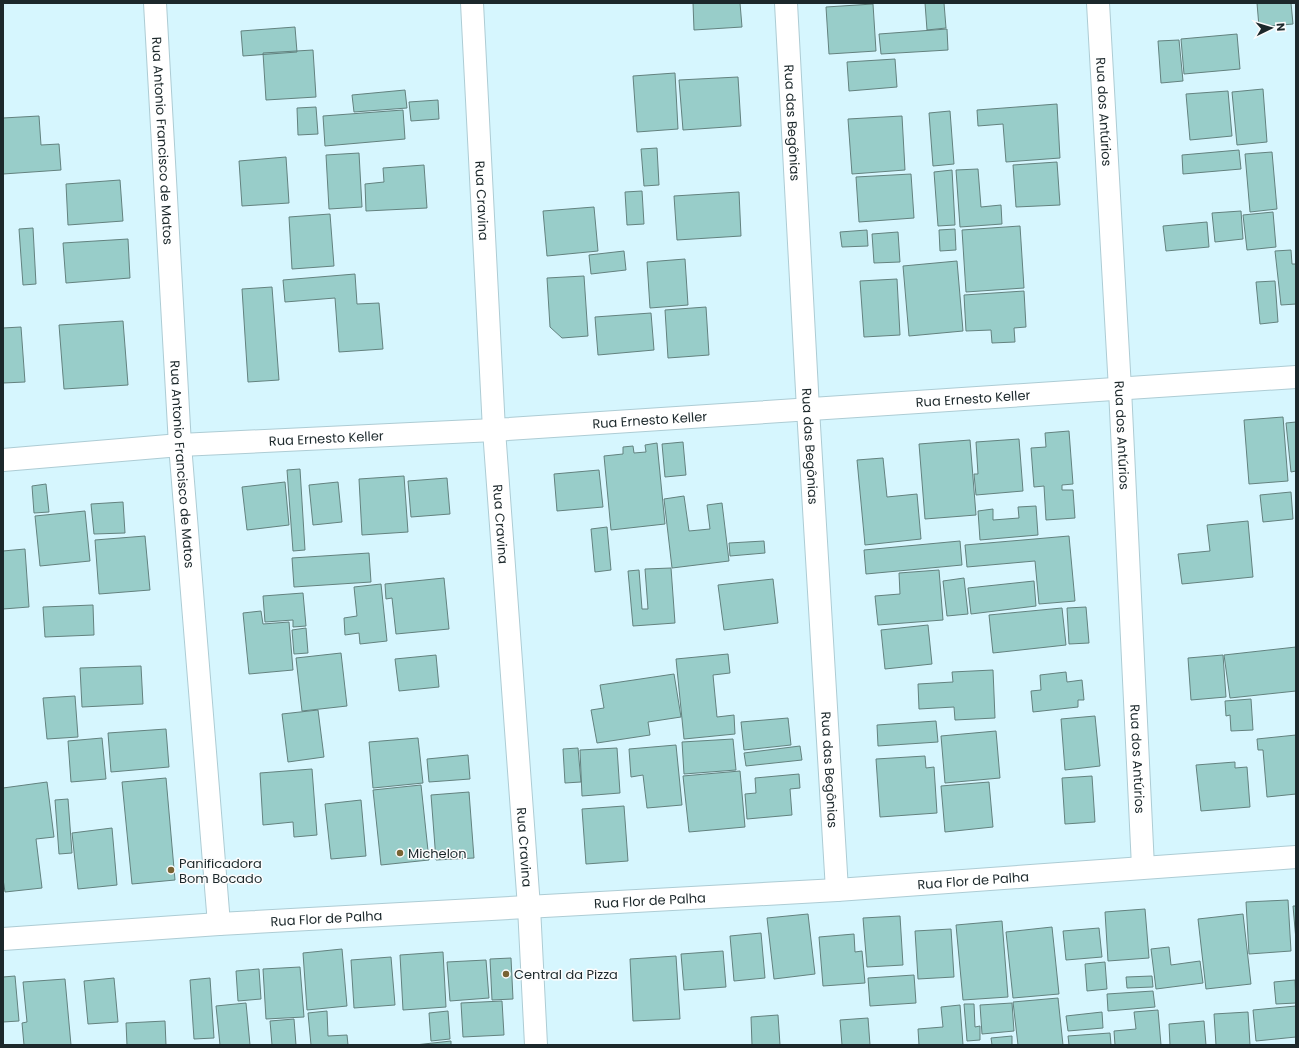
<svg xmlns="http://www.w3.org/2000/svg" width="1299" height="1048" font-family="Poppins,sans-serif">
<style>
.building{fill:#98cdc9;stroke:#63827f}
.lines{fill:none;stroke-linecap:round;stroke-linejoin:round}
.minor-casing{stroke:#adccd4;stroke-width:24}
.minor{stroke:#fff;stroke-width:22}
.poi-dot{fill:#796333;stroke:#fcfcfc;stroke-width:1.5}
.labels{text-anchor:middle;stroke-width:3;stroke-linejoin:round;paint-order:stroke}
.street-label{font-size:13px;fill:#1c282b;stroke:#fcfcfc}
.poi-label{font-size:13px;fill:#1c282b;stroke:#fcfcfc;text-anchor:start}
</style>
<rect width="100%" height="100%" fill="#d6f6fe"/>
<path class="building" d="M 693,3 L 740,3 L 742,27 L 694,30 Z
M 925,3 L 944,3 L 946,28 L 927,30 Z
M 1257,3 L 1291,3 L 1293,24 L 1259,27 Z
M 873,4 L 876,51 L 829,54 L 826,7 Z
M 295,27 L 297,52 L 243,56 L 241,31 Z
M 947,29 L 948,50 L 881,54 L 879,34 Z
M 1237,34 L 1240,69 L 1184,74 L 1181,39 Z
M 1179,40 L 1183,81 L 1161,83 L 1158,41 Z
M 313,50 L 316,97 L 266,100 L 263,53 Z
M 895,59 L 897,87 L 849,91 L 847,62 Z
M 675,73 L 678,129 L 637,132 L 633,76 Z
M 738,77 L 741,126 L 683,130 L 679,80 Z
M 1263,89 L 1267,142 L 1237,145 L 1232,92 Z
M 405,90 L 407,108 L 354,112 L 352,95 Z
M 1228,91 L 1232,136 L 1190,140 L 1186,94 Z
M 438,100 L 439,119 L 411,121 L 409,102 Z
M 1057,104 L 1060,158 L 1006,162 L 1003,124 L 978,126 L 977,110 Z
M 316,107 L 318,134 L 298,135 L 297,108 Z
M 403,110 L 405,139 L 325,146 L 323,116 Z
M 950,111 L 954,164 L 933,166 L 929,113 Z
M 39,116 L 41,145 L 59,144 L 61,170 L 3,174 L 3,118 Z
M 902,116 L 905,170 L 852,174 L 848,119 Z
M 657,148 L 659,185 L 644,186 L 641,149 Z
M 1239,150 L 1241,169 L 1183,174 L 1182,155 Z
M 1272,152 L 1277,209 L 1250,212 L 1245,154 Z
M 359,153 L 362,207 L 329,209 L 326,155 Z
M 286,157 L 289,203 L 242,206 L 239,161 Z
M 1057,162 L 1060,205 L 1016,207 L 1013,165 Z
M 424,165 L 427,208 L 366,211 L 365,184 L 384,182 L 383,168 Z
M 978,169 L 981,207 L 1001,205 L 1002,224 L 960,227 L 956,170 Z
M 952,170 L 955,225 L 938,226 L 934,172 Z
M 911,174 L 914,218 L 859,222 L 856,177 Z
M 120,180 L 123,221 L 68,225 L 66,184 Z
M 642,191 L 644,224 L 627,225 L 625,192 Z
M 739,192 L 741,236 L 677,240 L 674,196 Z
M 594,207 L 598,251 L 547,256 L 543,211 Z
M 1241,211 L 1243,239 L 1215,242 L 1212,213 Z
M 1273,212 L 1276,247 L 1247,250 L 1243,215 Z
M 330,214 L 334,266 L 292,269 L 289,217 Z
M 1207,222 L 1209,247 L 1166,251 L 1163,226 Z
M 1020,226 L 1024,288 L 966,292 L 962,230 Z
M 33,228 L 36,284 L 23,285 L 19,229 Z
M 955,229 L 956,250 L 940,251 L 939,230 Z
M 867,230 L 868,246 L 842,247 L 840,232 Z
M 898,232 L 900,262 L 874,263 L 872,234 Z
M 128,239 L 130,278 L 66,283 L 63,243 Z
M 1291,250 L 1292,264 L 1296,264 L 1296,304 L 1281,305 L 1275,251 Z
M 624,251 L 626,270 L 591,274 L 589,255 Z
M 685,259 L 688,305 L 650,308 L 647,262 Z
M 957,261 L 963,331 L 909,336 L 903,266 Z
M 355,274 L 357,304 L 379,303 L 383,349 L 339,352 L 335,298 L 285,302 L 283,280 Z
M 584,276 L 588,336 L 562,338 L 550,327 L 547,278 Z
M 897,279 L 900,335 L 864,337 L 860,281 Z
M 1275,281 L 1278,322 L 1260,324 L 1256,282 Z
M 272,287 L 279,380 L 248,382 L 242,289 Z
M 1024,291 L 1026,327 L 1014,328 L 1015,342 L 992,343 L 991,330 L 966,331 L 964,295 Z
M 706,307 L 709,355 L 668,358 L 665,310 Z
M 651,313 L 654,350 L 598,355 L 595,317 Z
M 123,321 L 128,385 L 64,389 L 59,325 Z
M 21,327 L 25,382 L 3,383 L 3,328 Z
M 1283,417 L 1288,481 L 1249,484 L 1244,420 Z
M 1296,422 L 1296,471 L 1291,472 L 1286,423 Z
M 1069,431 L 1073,484 L 1062,485 L 1062,490 L 1073,490 L 1075,518 L 1046,520 L 1044,486 L 1034,487 L 1031,448 L 1046,447 L 1045,433 Z
M 1019,439 L 1023,491 L 976,495 L 974,474 L 978,474 L 976,442 Z
M 970,440 L 976,515 L 925,519 L 919,444 Z
M 683,442 L 686,475 L 665,477 L 662,444 Z
M 657,443 L 665,524 L 611,530 L 604,456 L 623,454 L 623,447 L 633,446 L 634,453 L 646,452 L 645,445 Z
M 883,458 L 887,497 L 917,494 L 921,539 L 865,545 L 857,460 Z
M 300,469 L 305,550 L 293,551 L 287,470 Z
M 599,470 L 603,507 L 557,511 L 554,474 Z
M 404,476 L 408,532 L 362,535 L 359,479 Z
M 447,478 L 450,514 L 411,517 L 408,481 Z
M 285,482 L 289,525 L 247,530 L 242,487 Z
M 338,482 L 342,522 L 313,525 L 309,485 Z
M 46,484 L 49,512 L 34,513 L 32,486 Z
M 1291,492 L 1293,519 L 1263,522 L 1260,495 Z
M 684,496 L 689,531 L 710,529 L 707,505 L 722,503 L 729,561 L 672,568 L 664,499 Z
M 123,502 L 125,533 L 94,534 L 91,504 Z
M 1036,506 L 1038,535 L 980,540 L 978,511 L 993,509 L 993,520 L 1019,518 L 1018,507 Z
M 85,511 L 90,561 L 40,566 L 35,516 Z
M 1248,521 L 1253,577 L 1182,584 L 1178,554 L 1210,551 L 1207,525 Z
M 607,527 L 611,570 L 595,572 L 591,529 Z
M 145,536 L 150,590 L 99,594 L 95,540 Z
M 1069,536 L 1075,601 L 1039,604 L 1035,561 L 967,567 L 965,545 Z
M 764,541 L 765,553 L 730,556 L 729,543 Z
M 960,541 L 962,565 L 866,574 L 864,550 Z
M 25,549 L 29,607 L 3,609 L 3,551 Z
M 369,553 L 371,582 L 294,587 L 292,558 Z
M 671,568 L 675,623 L 633,626 L 628,571 L 639,570 L 642,609 L 648,609 L 645,569 Z
M 939,570 L 943,620 L 878,625 L 875,596 L 900,594 L 899,573 Z
M 444,578 L 449,629 L 396,634 L 392,598 L 386,599 L 385,584 Z
M 964,578 L 968,614 L 947,616 L 943,581 Z
M 773,579 L 778,623 L 724,630 L 718,585 Z
M 1034,581 L 1036,606 L 971,614 L 968,588 Z
M 381,584 L 387,641 L 360,644 L 359,633 L 345,635 L 344,618 L 357,616 L 354,587 Z
M 303,593 L 306,626 L 293,627 L 293,620 L 265,622 L 263,596 Z
M 93,605 L 94,635 L 45,637 L 43,607 Z
M 1086,607 L 1089,643 L 1069,644 L 1067,608 Z
M 1062,608 L 1066,645 L 993,653 L 989,615 Z
M 261,611 L 263,624 L 289,622 L 293,670 L 249,674 L 243,613 Z
M 928,625 L 932,664 L 885,669 L 881,630 Z
M 306,628 L 308,653 L 294,654 L 292,630 Z
M 1296,647 L 1296,691 L 1230,698 L 1224,655 Z
M 341,653 L 347,706 L 302,711 L 296,658 Z
M 728,654 L 730,673 L 713,675 L 717,717 L 734,715 L 735,734 L 684,739 L 676,659 Z
M 436,655 L 439,687 L 399,691 L 395,659 Z
M 1223,655 L 1226,697 L 1191,700 L 1188,658 Z
M 141,666 L 143,704 L 82,707 L 80,668 Z
M 993,670 L 995,718 L 955,720 L 954,707 L 919,709 L 918,684 L 953,682 L 952,672 Z
M 1066,672 L 1067,682 L 1082,680 L 1084,700 L 1078,700 L 1078,707 L 1033,712 L 1031,691 L 1041,690 L 1040,675 Z
M 674,674 L 681,717 L 648,722 L 650,735 L 597,743 L 591,710 L 604,708 L 600,685 Z
M 75,696 L 78,737 L 47,739 L 43,698 Z
M 1251,699 L 1253,730 L 1231,731 L 1230,715 L 1226,716 L 1225,701 Z
M 318,710 L 324,757 L 288,762 L 282,714 Z
M 1095,716 L 1100,766 L 1065,770 L 1061,719 Z
M 788,718 L 791,745 L 744,750 L 741,722 Z
M 936,721 L 938,742 L 878,746 L 877,725 Z
M 166,729 L 169,767 L 111,772 L 108,733 Z
M 996,731 L 1000,778 L 945,783 L 941,736 Z
M 1296,735 L 1296,794 L 1267,797 L 1263,750 L 1258,750 L 1257,739 Z
M 102,738 L 106,779 L 71,782 L 68,741 Z
M 418,738 L 423,783 L 373,788 L 369,742 Z
M 733,739 L 736,770 L 684,774 L 682,742 Z
M 676,745 L 682,805 L 647,808 L 643,775 L 631,777 L 629,749 Z
M 800,746 L 802,760 L 746,766 L 744,753 Z
M 578,748 L 581,782 L 565,783 L 563,749 Z
M 617,748 L 620,793 L 582,796 L 580,750 Z
M 468,755 L 470,779 L 429,782 L 427,759 Z
M 925,756 L 926,768 L 934,767 L 937,813 L 880,817 L 876,759 Z
M 1235,762 L 1235,768 L 1247,767 L 1250,807 L 1201,811 L 1196,765 Z
M 312,769 L 317,835 L 294,837 L 293,822 L 263,825 L 260,773 Z
M 740,771 L 745,827 L 689,832 L 683,776 Z
M 799,774 L 800,788 L 790,789 L 792,815 L 747,819 L 745,794 L 756,793 L 755,778 Z
M 1092,776 L 1095,822 L 1065,824 L 1062,778 Z
M 166,778 L 175,880 L 132,884 L 122,782 Z
M 47,782 L 54,837 L 36,839 L 42,888 L 5,892 L 3,879 L 3,788 Z
M 989,782 L 993,827 L 945,832 L 941,786 Z
M 421,785 L 429,860 L 381,865 L 373,790 Z
M 469,792 L 474,858 L 436,860 L 431,795 Z
M 68,799 L 72,853 L 59,854 L 55,800 Z
M 361,800 L 366,856 L 331,859 L 325,804 Z
M 624,806 L 628,861 L 586,864 L 582,809 Z
M 112,828 L 117,885 L 78,889 L 72,833 Z
M 1288,900 L 1291,951 L 1249,954 L 1246,902 Z
M 1293,906 L 1296,906 L 1296,940 Z
M 1145,909 L 1149,958 L 1108,961 L 1105,912 Z
M 808,914 L 815,974 L 774,979 L 767,918 Z
M 1243,914 L 1251,984 L 1206,989 L 1198,919 Z
M 900,916 L 903,965 L 867,967 L 863,918 Z
M 1002,921 L 1008,997 L 963,1000 L 956,925 Z
M 1052,927 L 1059,994 L 1013,998 L 1006,932 Z
M 1099,928 L 1102,957 L 1066,960 L 1063,931 Z
M 951,929 L 954,977 L 918,979 L 915,931 Z
M 761,933 L 765,978 L 734,981 L 730,936 Z
M 854,934 L 855,952 L 862,951 L 865,983 L 823,986 L 819,937 Z
M 1169,947 L 1171,965 L 1200,961 L 1203,983 L 1156,989 L 1151,949 Z
M 342,949 L 347,1006 L 307,1010 L 303,953 Z
M 723,951 L 726,987 L 684,990 L 681,954 Z
M 443,952 L 446,1007 L 403,1010 L 400,955 Z
M 676,956 L 680,1019 L 633,1021 L 630,959 Z
M 391,957 L 395,1005 L 354,1008 L 351,960 Z
M 511,958 L 513,999 L 492,1000 L 490,959 Z
M 486,960 L 489,998 L 450,1001 L 447,962 Z
M 1105,962 L 1107,989 L 1087,991 L 1085,964 Z
M 300,967 L 304,1017 L 266,1019 L 263,969 Z
M 259,969 L 261,999 L 238,1001 L 236,971 Z
M 914,975 L 916,1003 L 870,1006 L 868,978 Z
M 15,976 L 19,1021 L 3,1022 L 3,977 Z
M 1152,976 L 1153,987 L 1127,988 L 1126,977 Z
M 114,978 L 118,1022 L 88,1024 L 84,981 Z
M 210,978 L 214,1038 L 194,1039 L 190,980 Z
M 65,979 L 71,1045 L 24,1045 L 22,1023 L 27,1022 L 23,982 Z
M 1295,980 L 1296,1003 L 1276,1004 L 1274,982 Z
M 1153,991 L 1155,1007 L 1108,1011 L 1107,994 Z
M 1058,998 L 1063,1045 L 1018,1045 L 1013,1002 Z
M 502,1001 L 504,1035 L 463,1037 L 461,1003 Z
M 246,1003 L 250,1045 L 220,1045 L 216,1006 Z
M 1012,1003 L 1014,1031 L 982,1034 L 980,1005 Z
M 964,1004 L 974,1004 L 975,1027 L 980,1026 L 980,1040 L 967,1041 Z
M 960,1005 L 963,1045 L 919,1045 L 918,1029 L 943,1027 L 941,1007 Z
M 1296,1006 L 1296,1037 L 1256,1041 L 1253,1010 Z
M 1158,1010 L 1161,1045 L 1115,1045 L 1114,1031 L 1136,1029 L 1134,1012 Z
M 327,1011 L 328,1036 L 347,1035 L 348,1045 L 311,1045 L 308,1013 Z
M 448,1011 L 450,1039 L 431,1041 L 429,1013 Z
M 1102,1012 L 1103,1028 L 1068,1031 L 1066,1016 Z
M 1248,1012 L 1250,1045 L 1216,1045 L 1214,1014 Z
M 778,1015 L 780,1045 L 752,1045 L 751,1017 Z
M 868,1018 L 870,1045 L 842,1045 L 840,1020 Z
M 294,1019 L 296,1045 L 272,1045 L 270,1021 Z
M 165,1021 L 166,1045 L 127,1045 L 126,1023 Z
M 1204,1021 L 1206,1045 L 1170,1045 L 1169,1024 Z
M 1110,1033 L 1111,1045 L 1069,1045 L 1068,1036 Z
M 1012,1036 L 1012,1045 L 992,1045 L 991,1038 Z
M 451,1041 L 451,1045 L 415,1045 Z"/>
<g class="lines">
<g class="minor-casing">
<g id="minor">
<path id="s1" d="M 155,3 L 180,445 L 219,924"/>
<path id="s2" d="M 472,3 L 494,430 L 529,907 L 536,1045"/>
<path id="s3" d="M 786,3 L 808,409 L 837,890"/>
<path id="s4" d="M 1098,3 L 1120,389 L 1143,867"/>
<path id="s5" d="M 3,460 L 180,445 L 494,430 L 1296,377"/>
<path id="s6" d="M 3,939 L 219,924 L 837,890 L 1296,857"/>
</g>
</g>
<use href="#minor" class="minor"/>
</g>
<g class="poi-dot">
<circle cx="400" cy="853" r="4"/>
<circle cx="171" cy="870" r="4"/>
<circle cx="506" cy="974" r="4"/>
</g>
<g class="labels">
<g class="street-label">
<text dy="5" stroke="none"><textPath href="#s4" startOffset="109">Rua dos Antúrios</textPath></text>
<text dy="5" stroke="none"><textPath href="#s3" startOffset="120">Rua das Begônias</textPath></text>
<text dy="5" stroke="none"><textPath href="#s1" startOffset="138">Rua Antonio Francisco de Matos</textPath></text>
<text dy="5" stroke="none"><textPath href="#s2" startOffset="198">Rua Cravina</textPath></text>
<text dy="5" stroke="none"><textPath href="#s5" startOffset="972">Rua Ernesto Keller</textPath></text>
<text dy="5" stroke="none"><textPath href="#s5" startOffset="648">Rua Ernesto Keller</textPath></text>
<text dy="5" stroke="none"><textPath href="#s4" startOffset="433">Rua dos Antúrios</textPath></text>
<text dy="5" stroke="none"><textPath href="#s5" startOffset="324">Rua Ernesto Keller</textPath></text>
<text dy="5" stroke="none"><textPath href="#s3" startOffset="444">Rua das Begônias</textPath></text>
<text dy="5" stroke="none"><textPath href="#s1" startOffset="462">Rua Antonio Francisco de Matos</textPath></text>
<text dy="5" stroke="none"><textPath href="#s2" startOffset="522">Rua Cravina</textPath></text>
<text dy="5" stroke="none"><textPath href="#s4" startOffset="757">Rua dos Antúrios</textPath></text>
<text dy="5" stroke="none"><textPath href="#s3" startOffset="768">Rua das Begônias</textPath></text>
<text dy="5" stroke="none"><textPath href="#s2" startOffset="846">Rua Cravina</textPath></text>
<text dy="5" stroke="none"><textPath href="#s6" startOffset="972">Rua Flor de Palha</textPath></text>
<text dy="5" stroke="none"><textPath href="#s6" startOffset="648">Rua Flor de Palha</textPath></text>
<text dy="5" stroke="none"><textPath href="#s6" startOffset="324">Rua Flor de Palha</textPath></text>
</g>
<g class="poi-label">
<text x="408" y="858">Michelon</text>
<text x="179" y="868">Panificadora<tspan x="179" dy="15">Bom Bocado</tspan></text>
<text x="514" y="979">Central da Pizza</text>
</g>
</g>
<rect width="1299" height="1048" fill="none" stroke="#1c282b" stroke-width="8"/>
<g transform="translate(1271 28) rotate(85)" stroke="#fcfcfc" stroke-width="3" paint-order="stroke">
<path d="M0-3L7 15L0 10L-7 15Z" fill="#1c282b"/>
<text y="-6" font-size="11" font-weight="bold" text-anchor="middle" fill="#1c282b">N</text>
</g>
</svg>
